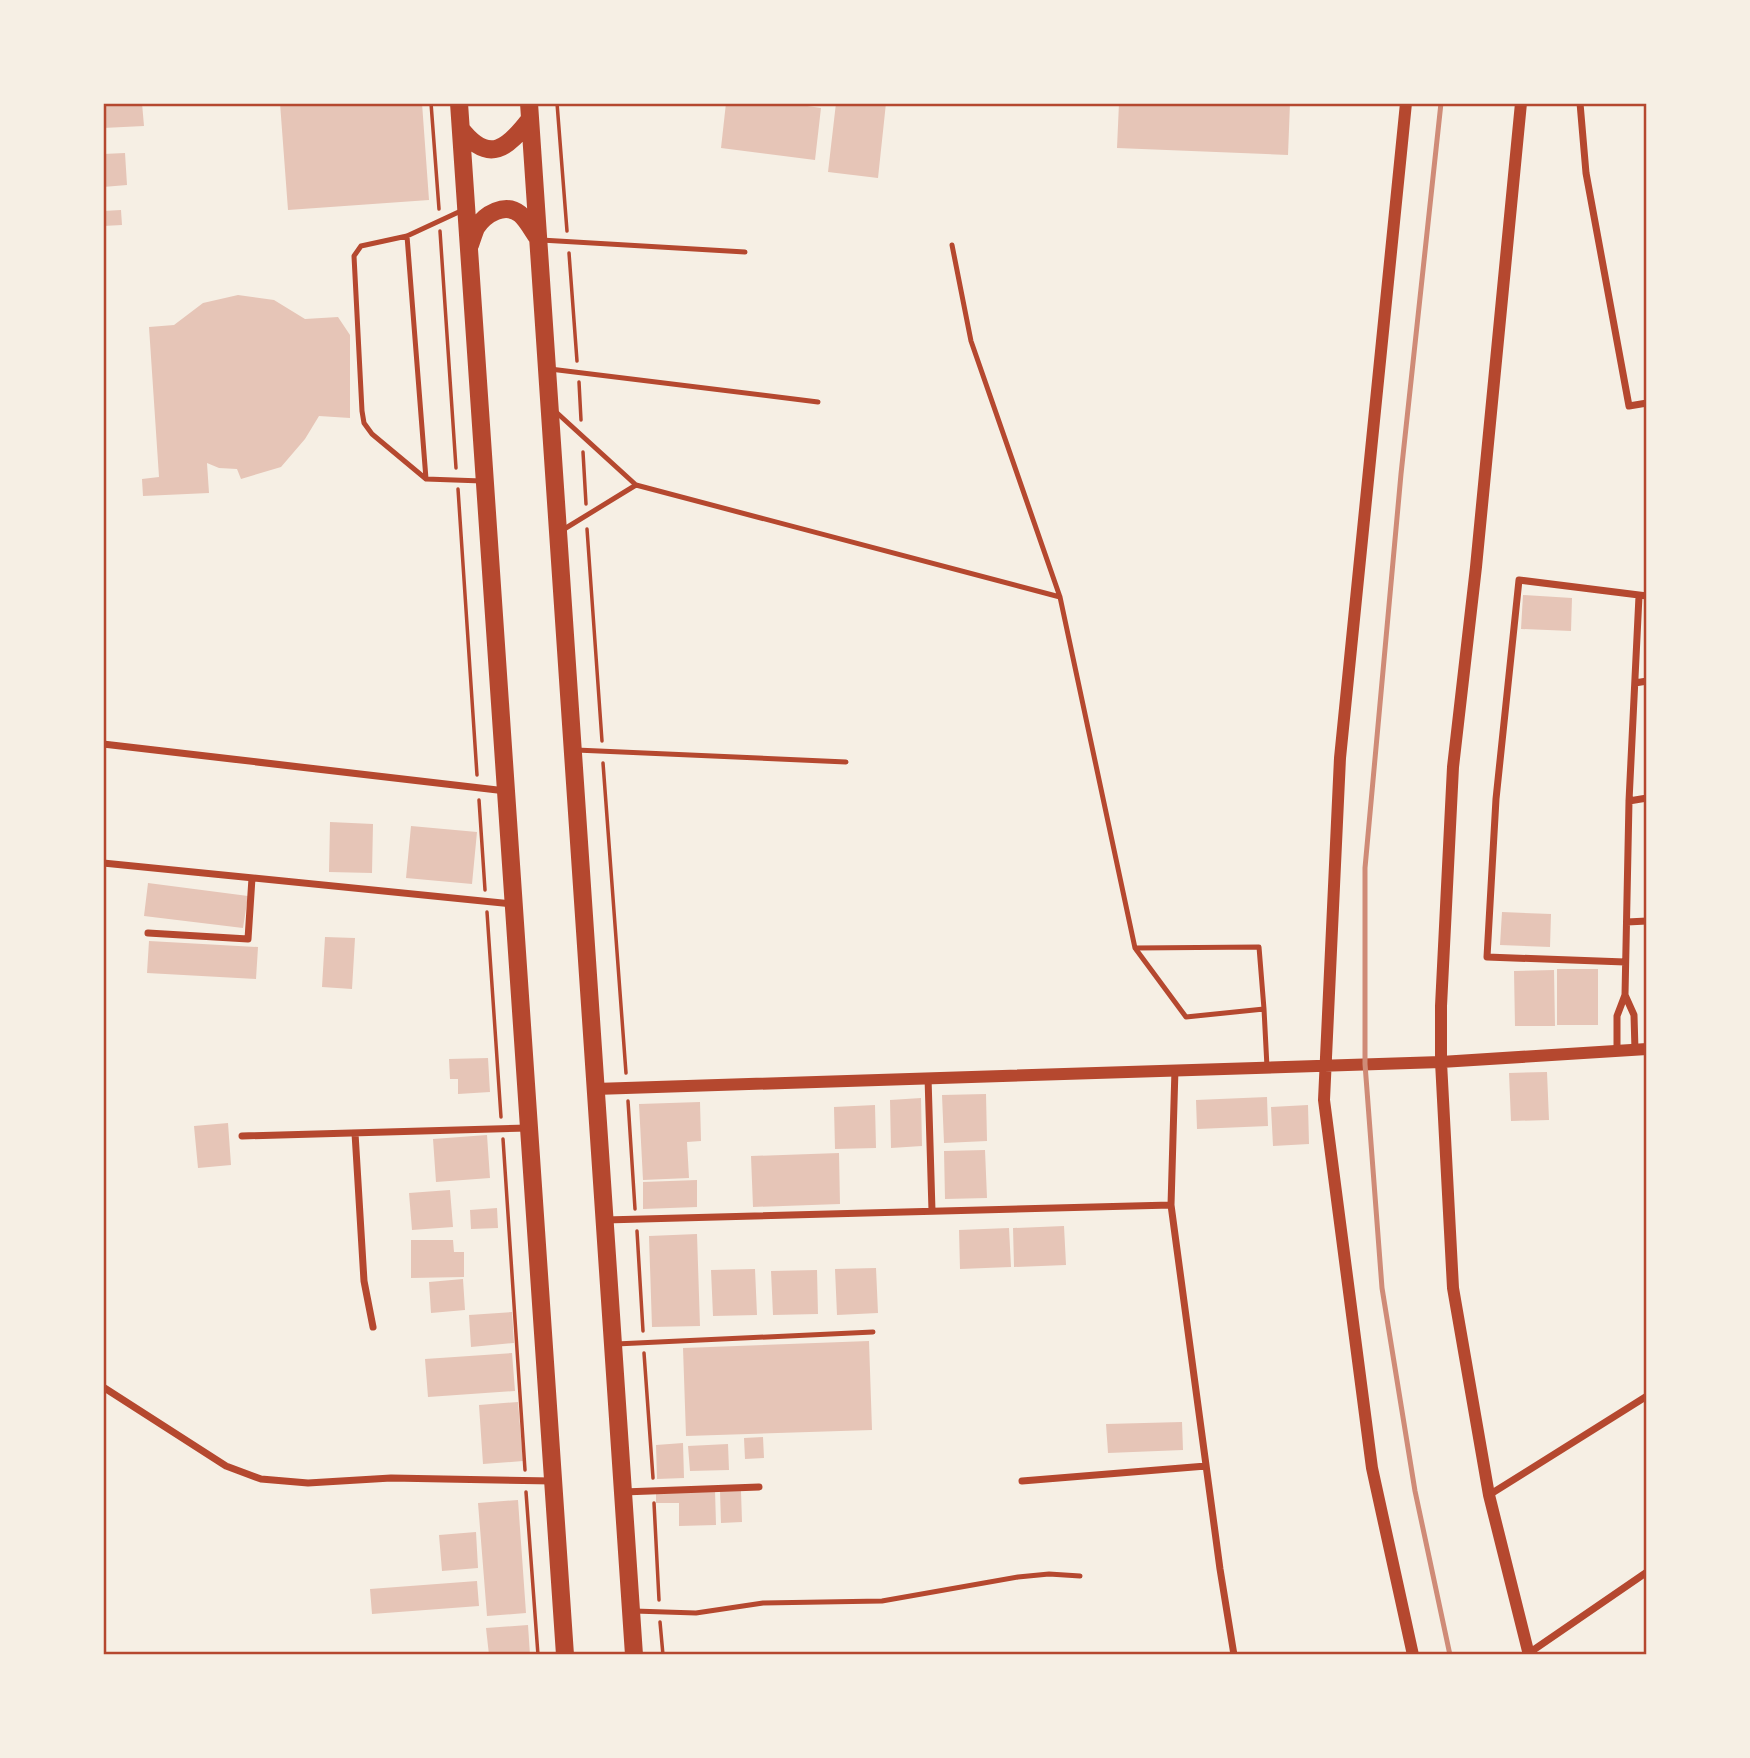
<svg xmlns="http://www.w3.org/2000/svg" width="1750" height="1758" font-family="'IBM Plex Sans',sans-serif">
<style>
.building{fill:#e6c5b7}
.lines{fill:none;stroke-linecap:round;stroke-linejoin:round}
.path{stroke:#b5482f;stroke-width:3.5}
.service{stroke:#b5482f;stroke-width:5}
.minor{stroke:#b5482f;stroke-width:7}
.tertiary{stroke:#b5482f;stroke-width:12}
.trunk{stroke:#b5482f;stroke-width:18}
.rail{stroke:#cf8b77;stroke-width:5}
.neatline{fill:none;stroke:#b5482f;stroke-width:2.5}
</style>
<rect width="100%" height="100%" fill="#f6efe4"/>
<path class="building" d="M 103,103 L 142,103 L 144,126 L 103,128 Z
M 280,103 L 422,103 L 429,200 L 288,210 Z
M 726,103 L 787,103 L 821,108 L 815,160 L 721,148 Z
M 836,103 L 886,103 L 878,178 L 828,172 Z
M 1119,103 L 1290,103 L 1288,155 L 1117,148 Z
M 125,153 L 127,185 L 103,187 L 103,154 Z
M 121,210 L 122,225 L 103,226 L 103,211 Z
M 238,295 L 274,300 L 305,319 L 338,317 L 350,335 L 350,418 L 319,416 L 305,439 L 281,467 L 241,479 L 237,469 L 219,468 L 207,463 L 209,493 L 143,496 L 142,479 L 159,477 L 149,327 L 174,325 L 203,303 Z
M 1523,595 L 1572,598 L 1571,631 L 1521,629 Z
M 330,822 L 373,824 L 372,873 L 329,872 Z
M 411,826 L 477,832 L 472,884 L 406,878 Z
M 148,883 L 248,896 L 243,928 L 144,916 Z
M 1502,912 L 1551,914 L 1550,947 L 1500,945 Z
M 325,937 L 355,938 L 352,989 L 322,987 Z
M 149,941 L 258,947 L 256,979 L 147,973 Z
M 1557,969 L 1598,969 L 1598,1025 L 1557,1025 Z
M 1554,970 L 1555,1026 L 1515,1026 L 1514,971 Z
M 488,1058 L 490,1092 L 458,1094 L 458,1079 L 450,1079 L 449,1059 Z
M 1547,1072 L 1549,1120 L 1511,1121 L 1509,1073 Z
M 986,1094 L 987,1141 L 944,1143 L 942,1095 Z
M 1267,1097 L 1268,1126 L 1197,1129 L 1196,1100 Z
M 921,1098 L 922,1146 L 891,1148 L 890,1100 Z
M 700,1102 L 701,1141 L 687,1142 L 689,1178 L 643,1180 L 639,1104 Z
M 875,1105 L 876,1148 L 835,1149 L 834,1107 Z
M 1308,1105 L 1309,1144 L 1273,1146 L 1271,1107 Z
M 228,1123 L 231,1165 L 198,1168 L 194,1126 Z
M 487,1135 L 490,1178 L 436,1182 L 433,1139 Z
M 985,1150 L 987,1198 L 945,1199 L 944,1151 Z
M 839,1153 L 840,1204 L 753,1207 L 751,1156 Z
M 697,1180 L 697,1207 L 643,1209 L 643,1182 Z
M 450,1190 L 453,1227 L 412,1230 L 409,1193 Z
M 497,1208 L 498,1228 L 471,1229 L 470,1210 Z
M 1064,1226 L 1066,1265 L 1014,1267 L 1013,1228 Z
M 1009,1228 L 1011,1267 L 960,1269 L 959,1230 Z
M 697,1234 L 700,1326 L 652,1327 L 649,1236 Z
M 411,1240 L 453,1240 L 454,1252 L 464,1252 L 464,1277 L 411,1278 Z
M 876,1268 L 878,1313 L 837,1315 L 835,1269 Z
M 755,1269 L 757,1315 L 713,1316 L 711,1270 Z
M 817,1270 L 818,1314 L 773,1315 L 771,1271 Z
M 463,1279 L 465,1310 L 431,1313 L 429,1282 Z
M 512,1312 L 514,1343 L 471,1347 L 469,1315 Z
M 869,1341 L 872,1430 L 686,1436 L 683,1348 Z
M 512,1353 L 515,1391 L 428,1397 L 425,1359 Z
M 518,1402 L 523,1461 L 483,1464 L 479,1405 Z
M 1182,1422 L 1183,1450 L 1108,1453 L 1106,1424 Z
M 763,1437 L 764,1458 L 745,1459 L 744,1438 Z
M 683,1443 L 684,1478 L 657,1479 L 656,1445 Z
M 728,1444 L 729,1470 L 690,1471 L 688,1446 Z
M 715,1490 L 716,1525 L 679,1526 L 679,1503 L 656,1503 L 656,1491 Z
M 720,1491 L 741,1491 L 742,1522 L 721,1523 Z
M 518,1500 L 526,1613 L 487,1616 L 478,1503 Z
M 476,1532 L 478,1568 L 442,1571 L 439,1535 Z
M 477,1581 L 479,1606 L 372,1614 L 370,1589 Z
M 528,1625 L 530,1655 L 489,1655 L 486,1628 Z"/>
<g class="lines">
<path class="path" d="M 431,103 L 439,209
M 557,103 L 567,231
M 440,231 L 456,468
M 569,253 L 577,361
M 579,382 L 581,420
M 583,452 L 586,504
M 458,489 L 477,775
M 587,529 L 602,741
M 603,763 L 626,1073
M 479,800 L 485,890
M 487,912 L 501,1117
M 628,1101 L 635,1209
M 503,1139 L 525,1470
M 637,1231 L 643,1331
M 644,1353 L 653,1478
M 526,1492 L 538,1655
M 654,1503 L 659,1600
M 660,1622 L 663,1655"/>
<path class="service" d="M 463,210 L 407,236 L 361,246 L 354,256 L 362,411 L 364,423 L 372,434 L 426,479 L 482,481
M 407,236 L 426,479
M 541,240 L 745,252
M 952,245 L 971,341 L 1060,597 L 1135,948
M 550,369 L 818,402
M 556,412 L 636,485 L 1060,597
M 561,531 L 636,485
M 576,750 L 846,762
M 1264,1009 L 1259,947 L 1135,948 L 1186,1017 L 1264,1009 L 1267,1067
M 616,1344 L 873,1332
M 634,1611 L 696,1613 L 763,1603 L 882,1601 L 1018,1577 L 1049,1574 L 1080,1576"/>
<path class="minor" d="M 1580,103 L 1586,173 L 1629,406 L 1647,403
M 1635,683 L 1647,681
M 103,744 L 506,791
M 1629,801 L 1647,798
M 103,863 L 513,904
M 1627,922 L 1647,921
M 148,933 L 248,939 L 252,878
M 1625,962 L 1487,957 L 1496,799 L 1519,580 L 1647,596
M 1625,995 L 1634,1015 L 1635,1050
M 1617,1051 L 1617,1016 L 1625,995 L 1629,801 L 1639,596
M 1175,1069 L 1171,1205 L 1220,1569 L 1234,1655
M 928,1077 L 932,1211
M 355,1133 L 364,1281 L 373,1327
M 242,1136 L 528,1128
M 605,1220 L 1171,1205
M 103,1387 L 226,1466 L 261,1479 L 308,1483 L 391,1478 L 553,1481
M 1022,1481 L 1206,1466
M 623,1492 L 759,1487
M 1489,1495 L 1647,1396
M 1529,1653 L 1647,1572"/>
<path class="tertiary" d="M 1406,103 L 1340,758 L 1324,1100 L 1372,1468 L 1413,1655
M 1521,103 L 1476,567 L 1453,767 L 1441,1006 L 1441,1062 L 1453,1288 L 1489,1495 L 1529,1655
M 595,1089 L 1441,1062 L 1647,1049"/>
<path class="trunk" d="M 459,103 L 565,1655
M 529,103 L 634,1655
M 461,129 C 489,165 508,148 530,119
M 470,245 C 472,239 474,233 476,228 C 485,214 505,202 520,214 C 527,220 532,230 537,237"/>
<path class="rail" d="M 1441,103 L 1401,474 L 1365,868 L 1365,1064 L 1382,1288 L 1415,1491 L 1450,1655"/>
</g>
<rect width="1750" height="1758" fill="none" stroke="#f6efe4" stroke-width="210"/>
<rect x="105" y="105" width="1540" height="1548" class="neatline"/>
</svg>
